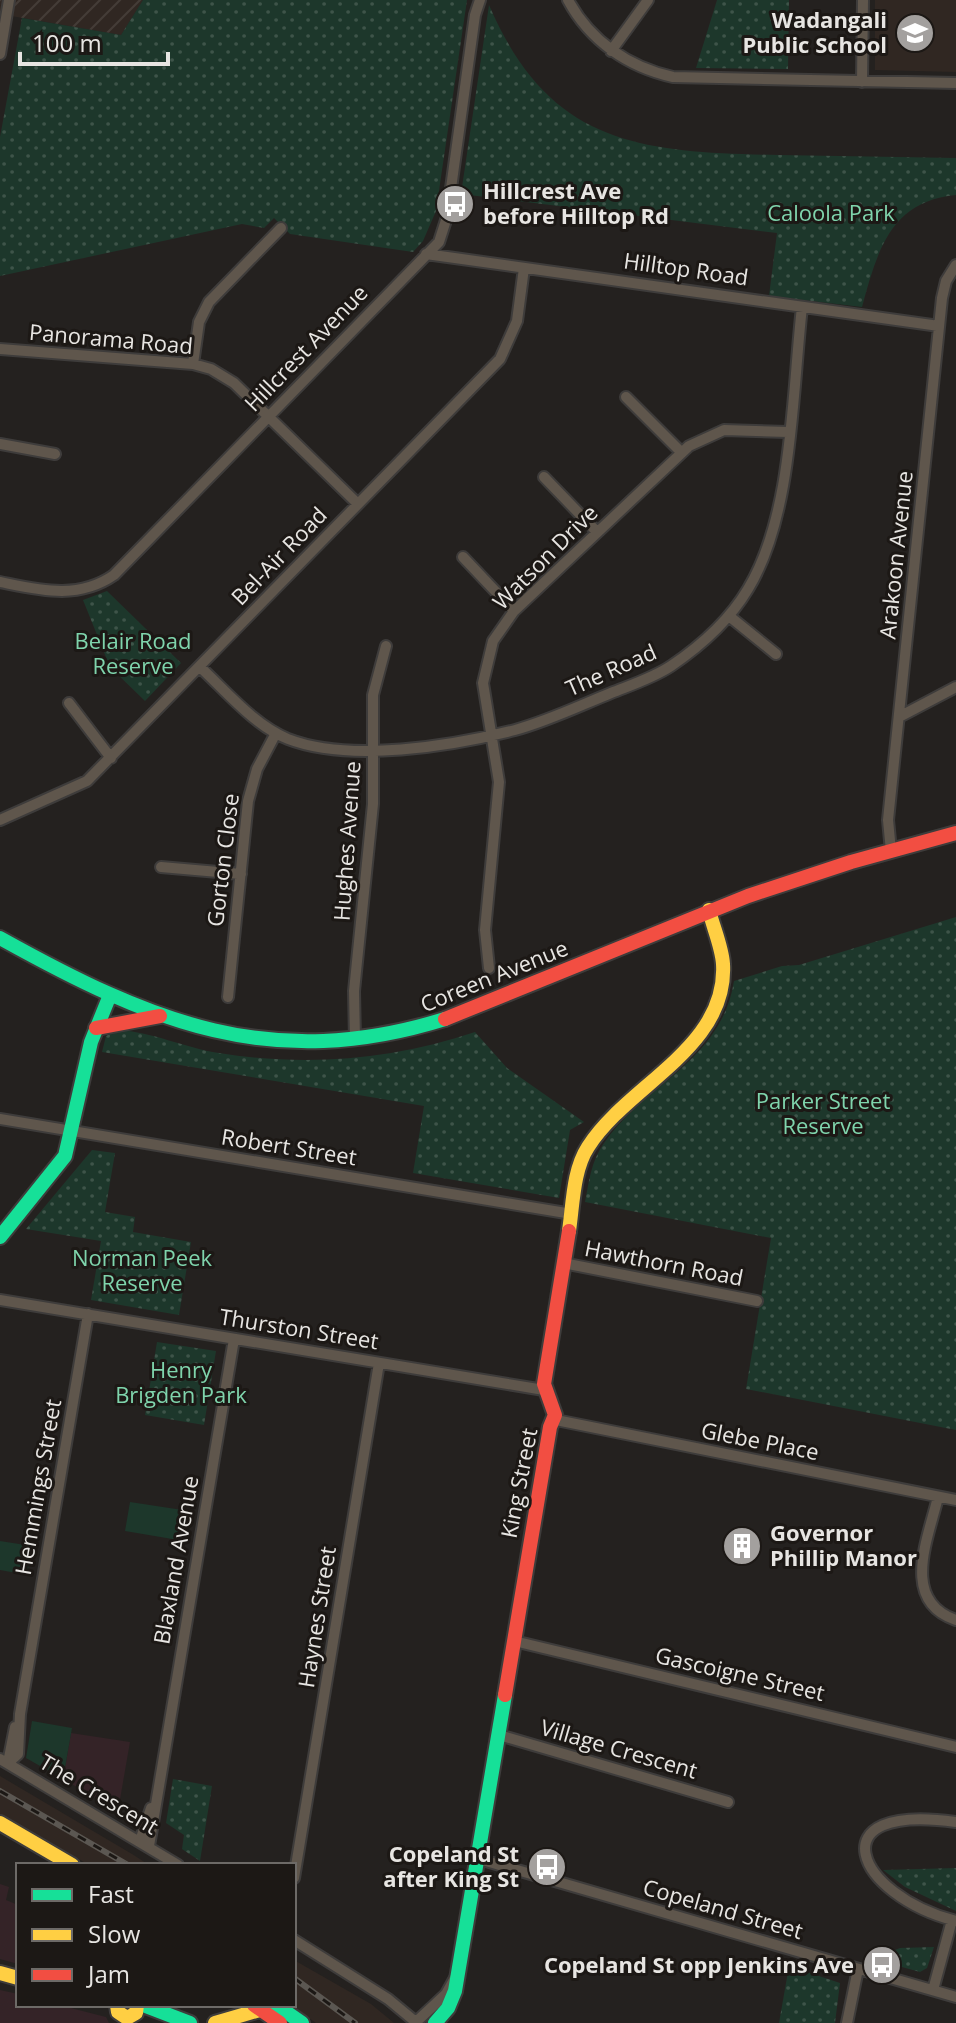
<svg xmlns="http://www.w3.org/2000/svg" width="956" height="2023" font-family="'Open Sans',sans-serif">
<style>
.commercial{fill:#342327}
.industrial{fill:url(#industrial-furrows)}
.built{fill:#302722}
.grass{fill:#1d372b}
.park{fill:url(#park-dots)}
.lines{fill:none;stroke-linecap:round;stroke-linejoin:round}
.street-casing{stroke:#3e3c3b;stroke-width:14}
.fast-casing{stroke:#3e3c3b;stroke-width:18}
.slow-casing{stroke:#3e3c3b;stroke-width:18}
.jam-casing{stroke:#3e3c3b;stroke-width:18}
.street{stroke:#5f564c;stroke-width:10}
.fast{stroke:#16e098;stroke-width:14}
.slow{stroke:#ffcf43;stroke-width:14}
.jam{stroke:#f24e42;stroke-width:14}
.rail-casing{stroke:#5b5752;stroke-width:6}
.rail{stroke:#1c1815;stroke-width:3;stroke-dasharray:9;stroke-linecap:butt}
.labels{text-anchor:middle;stroke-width:6;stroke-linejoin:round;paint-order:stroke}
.poi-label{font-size:22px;font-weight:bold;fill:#e7e5e2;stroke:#1c1815;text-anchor:end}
.park-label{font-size:22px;fill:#7fd4ac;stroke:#1c1815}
.street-label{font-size:22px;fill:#e7e5e2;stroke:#1c1815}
</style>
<defs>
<pattern id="industrial-furrows" width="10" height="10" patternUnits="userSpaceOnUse" patternTransform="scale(2)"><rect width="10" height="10" fill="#302722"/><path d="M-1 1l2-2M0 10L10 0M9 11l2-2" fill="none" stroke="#443c37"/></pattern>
<pattern id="park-dots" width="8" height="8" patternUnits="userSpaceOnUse" patternTransform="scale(2)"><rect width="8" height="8" fill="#1d372b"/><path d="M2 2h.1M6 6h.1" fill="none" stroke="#3e5449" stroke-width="1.8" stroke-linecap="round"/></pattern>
</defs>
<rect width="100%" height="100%" fill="#24211f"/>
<path class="commercial" d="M 71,1733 L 130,1742 L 118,1811 L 63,1779 Z
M 0,1884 L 9,1887 L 6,1900 L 18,1905 L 18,1964 L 0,1959 Z
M 0,1990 L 18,1994 L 18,2005 L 59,2005 L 106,2017 L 109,2023 L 0,2023 Z"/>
<path class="industrial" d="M 0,0 L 143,0 L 121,35 L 0,14 Z"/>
<path class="built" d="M 875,0 L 956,0 L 956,72 L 875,70 Z
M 0,1776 L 132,1854 L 149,1865 L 89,1865 L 0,1814 Z
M 294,1960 L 371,2004 L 394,2023 L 316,2023 L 291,2005 Z"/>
<path class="grass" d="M 130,1502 L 189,1511 L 184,1541 L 125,1531 Z
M 0,1541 L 32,1546 L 27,1575 L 0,1570 Z
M 32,1721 L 72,1728 L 63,1779 L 26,1758 Z"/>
<path class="park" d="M 143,0 L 467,0 L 436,211 L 423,241 L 413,252 L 290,234 L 274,218 L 264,228 L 242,224 L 0,276 L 0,137 L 22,18 L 121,35 Z
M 717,0 L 789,0 L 788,69 L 696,68 Z
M 489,5 C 550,147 642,152 779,155 C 838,156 897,157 956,158 L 956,195 C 890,201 877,252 862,307 L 769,296 L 777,233 L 461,194 Z
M 107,591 L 181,663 L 145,701 L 110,667 L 83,600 Z
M 956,917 L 956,1430 L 746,1389 L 771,1238 L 585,1202 C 589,1182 591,1161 604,1143 C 645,1084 722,1060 734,981 L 782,966 L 799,965 Z
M 118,1030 C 153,1032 185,1048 219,1053 C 306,1067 392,1060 475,1032 L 507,1068 L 584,1122 L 570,1130 L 559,1198 L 413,1173 L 424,1106 L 102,1052 L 106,1036 Z
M 92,1150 L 115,1153 L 105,1212 L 135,1217 L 133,1232 L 191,1242 L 179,1315 L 91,1300 L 101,1241 L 26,1229 Z
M 157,1342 L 216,1351 L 204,1425 L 145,1415 Z
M 173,1779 L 212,1786 L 200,1861 L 182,1849 L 184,1835 L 166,1823 Z
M 956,1868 L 956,1911 L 905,1887 L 883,1870 Z
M 934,1947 L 927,1968 L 920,1972 L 873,1959 L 900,1948 Z
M 789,1966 L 840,1983 L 835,2023 L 779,2023 Z"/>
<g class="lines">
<g class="street-casing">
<path id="street" d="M 568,0 C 590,41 628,67 673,77 L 956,83
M 611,51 L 648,0
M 0,54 L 9,0
M 862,82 L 863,0
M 426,254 L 939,326
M 0,349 L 193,364 L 211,369 L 234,383 L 358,504
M 193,364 L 199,322 L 209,302 L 281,228
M 626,397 L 681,452
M 0,444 L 55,454
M 544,477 L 597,532
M 463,557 L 514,611
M 0,582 C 40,590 78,600 114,575 L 439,242 L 447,217 L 475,15 L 480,0
M 729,616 L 776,654
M 200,667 C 227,692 254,725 288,739 C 350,763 452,746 515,730 C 548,721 579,706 611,693 C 631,685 653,678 671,666 C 702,645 729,621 748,589 C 793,515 792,394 802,307
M 69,703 L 111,758
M 899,717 L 956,687
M 0,820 L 87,781 L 500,359 L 517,321 L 524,268
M 891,851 L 888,820 L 942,298 L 946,281 L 956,265
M 161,867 L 241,874
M 489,968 L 485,930 L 499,782 L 483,683 L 493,641 L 514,611 L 689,446 L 724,430 L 788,432
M 228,997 L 248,801 L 257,769 L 276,733
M 355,1040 L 354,991 L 373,804 L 373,695 L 386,646
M 0,1119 L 572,1214
M 563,1263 L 757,1301
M 0,1300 L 544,1390
M 556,1420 L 956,1500
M 938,1497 C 928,1539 900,1601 956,1620
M 514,1641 L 956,1747
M 499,1735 L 728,1802
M 0,1759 L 178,1865
M 8,1763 L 18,1754 L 20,1714 L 88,1314
M 8,1763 L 15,1727
M 956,1822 C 816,1802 855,1895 956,1921
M 140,1841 L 151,1808
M 149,1846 L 234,1339
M 479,1859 L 956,1997
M 294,1878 L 379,1363
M 294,1940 L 388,1999 L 417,2023
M 933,1990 L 952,1920
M 416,2022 L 446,1994 L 455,1978
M 847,2023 L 858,1969"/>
</g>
<g class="fast-casing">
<path id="fast" d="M 0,938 C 151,1022 271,1073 445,1019
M 0,1237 L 65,1156 L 91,1042 L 110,995
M 143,2005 L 190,2023
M 276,2005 L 302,2023
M 435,2023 L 448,2008 L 455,1991 L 505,1695"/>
</g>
<g class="slow-casing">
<path id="slow" d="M 569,1231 C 573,1204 573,1170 588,1147 C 627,1085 728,1048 723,964 C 722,947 713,927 709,910
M 0,1823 L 72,1865
M 0,1973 L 18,1978
M 117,2005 L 118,2012 L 127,2018 L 136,2013 L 137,2005
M 215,2023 L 263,2009"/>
</g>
<g class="jam-casing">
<path id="jam" d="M 445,1019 L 748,896 L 851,862 L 956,833
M 96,1028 L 160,1016
M 505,1695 L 550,1427 L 555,1415 L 544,1384 L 569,1231
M 254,2005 L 280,2023"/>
</g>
<use href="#street" class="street"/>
<use href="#fast" class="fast"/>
<use href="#slow" class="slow"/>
<use href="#jam" class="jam"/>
<g class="rail-casing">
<path id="rail" d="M 0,1791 L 128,1865
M 294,1978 L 355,2023"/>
</g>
<use href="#rail" class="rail"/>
</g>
<defs>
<g id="school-disc" transform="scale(2)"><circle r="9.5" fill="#a3a09e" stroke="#1c1815"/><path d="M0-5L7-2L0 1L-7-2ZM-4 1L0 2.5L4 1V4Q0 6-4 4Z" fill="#fff"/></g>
<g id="bus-disc" transform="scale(2)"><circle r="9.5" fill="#a3a09e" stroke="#1c1815"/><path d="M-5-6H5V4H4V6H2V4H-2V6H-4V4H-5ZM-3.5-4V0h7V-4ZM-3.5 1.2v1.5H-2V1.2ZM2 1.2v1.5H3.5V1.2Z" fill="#fff"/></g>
<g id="building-disc" transform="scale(2)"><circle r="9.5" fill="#a3a09e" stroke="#1c1815"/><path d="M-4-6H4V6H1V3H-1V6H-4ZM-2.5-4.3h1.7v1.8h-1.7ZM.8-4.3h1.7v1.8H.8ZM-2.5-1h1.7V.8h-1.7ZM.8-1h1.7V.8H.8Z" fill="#fff"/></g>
</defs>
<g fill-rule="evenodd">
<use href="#school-disc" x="915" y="33"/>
<use href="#bus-disc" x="455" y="204"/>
<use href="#building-disc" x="742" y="1546"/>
<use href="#bus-disc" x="547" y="1867"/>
<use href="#bus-disc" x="882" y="1965"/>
</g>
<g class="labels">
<g class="poi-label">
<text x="887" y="28">Wadangali<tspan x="887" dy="25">Public School</tspan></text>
<text x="483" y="199" text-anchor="start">Hillcrest Ave<tspan x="483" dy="25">before Hilltop Rd</tspan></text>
<text x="770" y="1541" text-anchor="start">Governor<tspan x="770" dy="25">Phillip Manor</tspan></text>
<text x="519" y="1862">Copeland St<tspan x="519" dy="25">after King St</tspan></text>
<text x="854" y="1973">Copeland St opp Jenkins Ave</text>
</g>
<g class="park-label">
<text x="831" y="221">Caloola Park</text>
<text x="133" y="649">Belair Road<tspan x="133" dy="25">Reserve</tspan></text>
<text x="823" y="1109">Parker Street<tspan x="823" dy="25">Reserve</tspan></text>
<text x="142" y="1266">Norman Peek<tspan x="142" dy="25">Reserve</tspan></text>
<text x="181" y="1378">Henry<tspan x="181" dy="25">Brigden Park</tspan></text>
</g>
<g class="street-label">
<text transform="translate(686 269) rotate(8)" y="8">Hilltop Road</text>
<text transform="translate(111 339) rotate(5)" y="8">Panorama Road</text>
<text transform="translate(306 348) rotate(-46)" y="8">Hillcrest Avenue</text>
<text transform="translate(896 555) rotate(-84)" y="8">Arakoon Avenue</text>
<text transform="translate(279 556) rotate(-46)" y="8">Bel-Air Road</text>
<text transform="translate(545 557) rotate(-45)" y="8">Watson Drive</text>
<text transform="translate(611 670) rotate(-24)" y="8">The Road</text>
<text transform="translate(347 841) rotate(-86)" y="8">Hughes Avenue</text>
<text transform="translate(223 860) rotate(-83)" y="8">Gorton Close</text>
<text transform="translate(494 976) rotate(-22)" y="8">Coreen Avenue</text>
<text transform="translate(289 1147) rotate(9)" y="8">Robert Street</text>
<text transform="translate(664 1263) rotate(11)" y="8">Hawthorn Road</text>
<text transform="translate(299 1329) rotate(9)" y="8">Thurston Street</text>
<text transform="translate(760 1441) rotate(11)" y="8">Glebe Place</text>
<text transform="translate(519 1483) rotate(-79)" y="8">King Street</text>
<text transform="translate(38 1487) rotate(-80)" y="8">Hemmings Street</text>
<text transform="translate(176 1560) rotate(-80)" y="8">Blaxland Avenue</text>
<text transform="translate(317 1617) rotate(-81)" y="8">Haynes Street</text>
<text transform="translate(740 1674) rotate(13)" y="8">Gascoigne Street</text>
<text transform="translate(619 1749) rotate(16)" y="8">Village Crescent</text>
<text transform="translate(99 1794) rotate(31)" y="8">The Crescent</text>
<text transform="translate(723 1909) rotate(16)" y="8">Copeland Street</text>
</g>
</g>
<rect x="16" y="1863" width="280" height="144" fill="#1c1815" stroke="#6d6a67" stroke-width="2"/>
<rect x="32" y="1889" width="40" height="12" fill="#16e098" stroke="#6d6a67" stroke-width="2"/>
<text x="88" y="1903" font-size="24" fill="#e7e5e2">Fast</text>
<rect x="32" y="1929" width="40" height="12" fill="#ffcf43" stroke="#6d6a67" stroke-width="2"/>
<text x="88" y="1943" font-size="24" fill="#e7e5e2">Slow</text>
<rect x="32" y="1969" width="40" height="12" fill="#f24e42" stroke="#6d6a67" stroke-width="2"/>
<text x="88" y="1983" font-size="24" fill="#e7e5e2">Jam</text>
<path d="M20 52v12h148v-12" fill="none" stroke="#e7e5e2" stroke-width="4"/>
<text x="32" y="52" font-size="24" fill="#e7e5e2" stroke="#1c1815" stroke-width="6" paint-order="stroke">100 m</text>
</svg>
